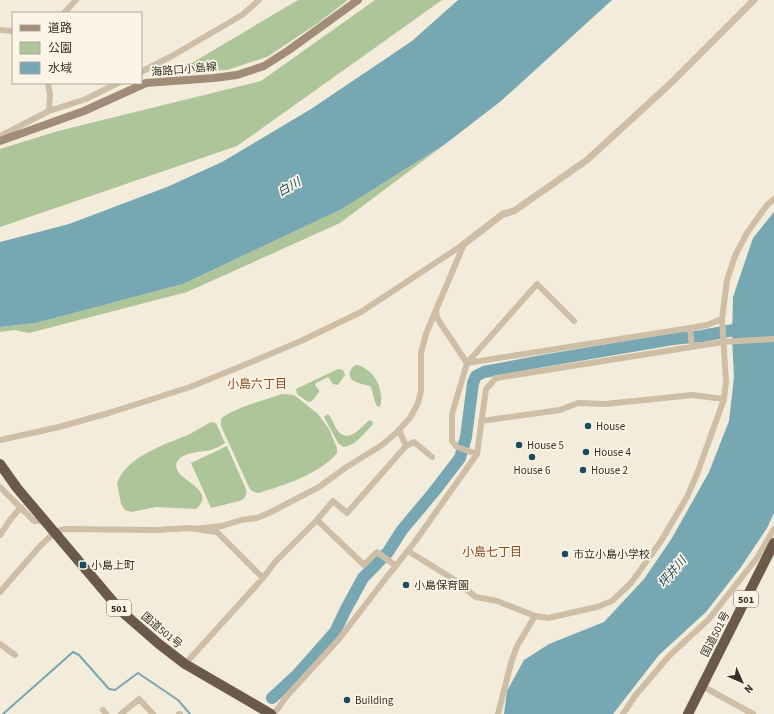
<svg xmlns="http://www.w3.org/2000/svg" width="774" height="714" font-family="'Source Sans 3','Noto Sans JP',sans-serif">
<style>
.green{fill:#aec499}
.water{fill:#77a7b3}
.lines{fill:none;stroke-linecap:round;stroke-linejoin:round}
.stream{stroke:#77a7b3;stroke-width:2}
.river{stroke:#77a7b3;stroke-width:12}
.minor{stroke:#cdbea5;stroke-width:6}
.tertiary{stroke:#cdbea5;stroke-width:7}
.secondary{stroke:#a18d77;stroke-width:8}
.trunk{stroke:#6b5a4a;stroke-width:10}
.poi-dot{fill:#194d5e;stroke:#fbf5e8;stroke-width:1.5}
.labels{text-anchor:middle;stroke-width:3.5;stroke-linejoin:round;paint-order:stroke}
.shield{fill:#fbf5e8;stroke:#726b61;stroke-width:1}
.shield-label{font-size:10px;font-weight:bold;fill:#383027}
.street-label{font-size:11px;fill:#383027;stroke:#fbf5e8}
.poi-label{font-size:11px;fill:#383027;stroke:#fbf5e8;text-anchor:start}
.water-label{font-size:12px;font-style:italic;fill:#194d5e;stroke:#fbf5e8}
.neighbourhood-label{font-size:12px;fill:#8e4919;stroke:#fbf5e8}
</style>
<rect width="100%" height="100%" fill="#f4ecdb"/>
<path class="green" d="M 298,0 L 348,0 L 318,23 L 267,57 L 227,70 L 175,73 Z
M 375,0 L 442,0 L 237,146 L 0,227 L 0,149 L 58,131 L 261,81 Z
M 444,145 L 340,223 L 187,292 L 29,333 L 14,330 L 0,332 L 0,327 L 36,323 L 183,284 L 342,209 Z
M 356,365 C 374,368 385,390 380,407 L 377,406 L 375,402 L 371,387 C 365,383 347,384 350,372 C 351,369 352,367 356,365 Z
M 338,369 L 343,370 L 345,375 L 338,385 L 333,384 L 328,377 L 316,383 L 315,385 L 319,390 L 319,392 L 312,401 L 308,402 L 297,394 L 296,389 L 298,388 Z
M 282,394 L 294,395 L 318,414 L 329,429 L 337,448 L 337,453 C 320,474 284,485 259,493 C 252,492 250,490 247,483 L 221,426 L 221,419 C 230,409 268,399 282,394 Z
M 328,414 C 333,419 334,426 338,431 C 350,445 362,425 370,420 L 372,421 L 373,424 C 365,432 355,447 343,447 L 338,443 L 324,417 Z
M 211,422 L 216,423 L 225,443 C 221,446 216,448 211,450 C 203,452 181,452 177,462 C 169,480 220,488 196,509 L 156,507 L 131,512 L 125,510 L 121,504 L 117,483 C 128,455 165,445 190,434 C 197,430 204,426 211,422 Z
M 227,446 L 246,489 C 247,495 245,499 239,501 L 211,508 L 191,463 Z"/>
<path class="water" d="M 458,0 L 612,0 L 501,101 L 444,145 L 342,209 L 183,284 L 36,323 L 0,327 L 0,242 L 69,224 L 167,187 L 222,162 L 311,109 L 412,41 Z
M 774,212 L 774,513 L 767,528 L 741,567 L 706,612 L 659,655 L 613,714 L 504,714 L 507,691 L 524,660 L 549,644 L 604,622 L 644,579 L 672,538 L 709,472 L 729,421 L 734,377 L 732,337 L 733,297 L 753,238 Z"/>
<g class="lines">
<path class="stream" d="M 3,714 L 73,652 L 79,655 L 109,689 L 115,690 L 138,673 L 178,700 L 190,714"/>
<path class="river" d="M 272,698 L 297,675 L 335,632 L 346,609 L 363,578 L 388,552 L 402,530 L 433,493 L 460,458 L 466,437 L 473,383 L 476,376 L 484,372 L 537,362 L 673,339 L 702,336 L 739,329 L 774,314"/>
<path class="minor" d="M 64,13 L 76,0
M 0,30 L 13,31
M 141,72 L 172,56 L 242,15 L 259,0
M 49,111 L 86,99 L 118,83
M 0,136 L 49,111 L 50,95 L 48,83
M 464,244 L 436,310 L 437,318 L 467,363
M 690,328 L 692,347
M 467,363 L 690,328 L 707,325 L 722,319
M 481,421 L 560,410 L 578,403 L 606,404 L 692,395 L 724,399
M 0,440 L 59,427 L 112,412 L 190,387 L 254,361 L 301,341 L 361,312 L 464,244
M 406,446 L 414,442 L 432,457
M 477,454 L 457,447 L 452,441 L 452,414 L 467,363 L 537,284 L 574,321
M 0,487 L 34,521 L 45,521
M 317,520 L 333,501 L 347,513 L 406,446 L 399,430
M 194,529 L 222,526 L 241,520 L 257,518 L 269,513 L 319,487 L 345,468 L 382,445 L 396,433 L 410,418 L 418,403 L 421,391 L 421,353 L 426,334 L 436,310
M 0,535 L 10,520 L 21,507
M 408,551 L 450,577 L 476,597 L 497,601 L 535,616 L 548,618 L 597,607 L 612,601 L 631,583 L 661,541 L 687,497 L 697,474 L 724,399 L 726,382 L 722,319 L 727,280 L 735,256 L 747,233 L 767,205 L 774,199
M 0,592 L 40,546 L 55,532 L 64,529 L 157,530 L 189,528 L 217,532 L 263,578
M 0,644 L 15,655
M 185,664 L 263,578 L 275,562 L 317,520 L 364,565 L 377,552 L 396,566
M 702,686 L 753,714
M 103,710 L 106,714
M 121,714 L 139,699 L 153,714
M 179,714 L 180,714
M 274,714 L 286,697 L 339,639 L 386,578 L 414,543 L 477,454 L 486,389 L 496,378 L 723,342 L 774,339
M 498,714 L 511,663 L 517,646 L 535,616
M 623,714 L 635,696 L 670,655 L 709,619 L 757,558 L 774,529"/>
<path class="tertiary" d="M 464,244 L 503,214 L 514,211 L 587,160 L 671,83 L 754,0"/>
<path class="secondary" d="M 0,141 L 84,111 L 146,83 L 214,78 L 237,75 L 264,66 L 289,50 L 358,0"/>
<path class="trunk" d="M 0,464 L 17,488 L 121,611 L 159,644 L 185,664 L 271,714
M 688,714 L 774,543"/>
</g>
<g class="poi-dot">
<circle cx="588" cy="426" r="4"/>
<circle cx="519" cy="445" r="4"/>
<circle cx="586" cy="452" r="4"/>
<circle cx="532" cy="457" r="4"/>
<circle cx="583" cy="470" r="4"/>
<circle cx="565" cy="554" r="4"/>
<rect x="79" y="561" width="8" height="8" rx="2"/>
<circle cx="406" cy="585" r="4"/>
<circle cx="347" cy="700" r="4"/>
</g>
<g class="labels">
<g class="shield">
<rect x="734" y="591" width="24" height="16" rx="3"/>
<rect x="107" y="600" width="24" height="16" rx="3"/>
</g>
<g class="shield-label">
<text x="746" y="603">501</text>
<text x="119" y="612">501</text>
</g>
<g class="street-label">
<text transform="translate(184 69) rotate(-5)" y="4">海路口小島線</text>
<text transform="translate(162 630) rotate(40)" y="4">国道501号</text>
<text transform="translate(715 634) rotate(-63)" y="4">国道501号</text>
</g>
<g class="poi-label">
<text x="596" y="430">House</text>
<text x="527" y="449">House 5</text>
<text x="594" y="456">House 4</text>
<text x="532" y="474" text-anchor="middle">House 6</text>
<text x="591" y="474">House 2</text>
<text x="573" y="558">市立小島小学校</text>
<text x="91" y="569">小島上町</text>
<text x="414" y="589">小島保育園</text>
<text x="355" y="704">Building</text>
</g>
<g class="water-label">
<text transform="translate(289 187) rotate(-30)" y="4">白川</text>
<text transform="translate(672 572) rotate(-50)" y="4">坪井川</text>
</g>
<g class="neighbourhood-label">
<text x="257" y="388">小島六丁目</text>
<text x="492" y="556">小島七丁目</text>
</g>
</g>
<rect x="12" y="12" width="130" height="72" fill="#fbf5e8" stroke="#ada69b"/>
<rect x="20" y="25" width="20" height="6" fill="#a18d77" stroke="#ada69b"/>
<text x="48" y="32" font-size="12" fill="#383027">道路</text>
<rect x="20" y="42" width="20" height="12" fill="#aec499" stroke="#ada69b"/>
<text x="48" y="52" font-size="12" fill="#383027">公園</text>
<rect x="20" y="62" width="20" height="12" fill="#77a7b3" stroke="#ada69b"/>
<text x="48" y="72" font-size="12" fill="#383027">水域</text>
<g transform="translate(742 682) rotate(135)" stroke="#fbf5e8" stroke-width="3" paint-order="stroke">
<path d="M0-3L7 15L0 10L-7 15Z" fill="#383027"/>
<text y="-6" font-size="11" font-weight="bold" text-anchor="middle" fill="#383027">N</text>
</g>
</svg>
